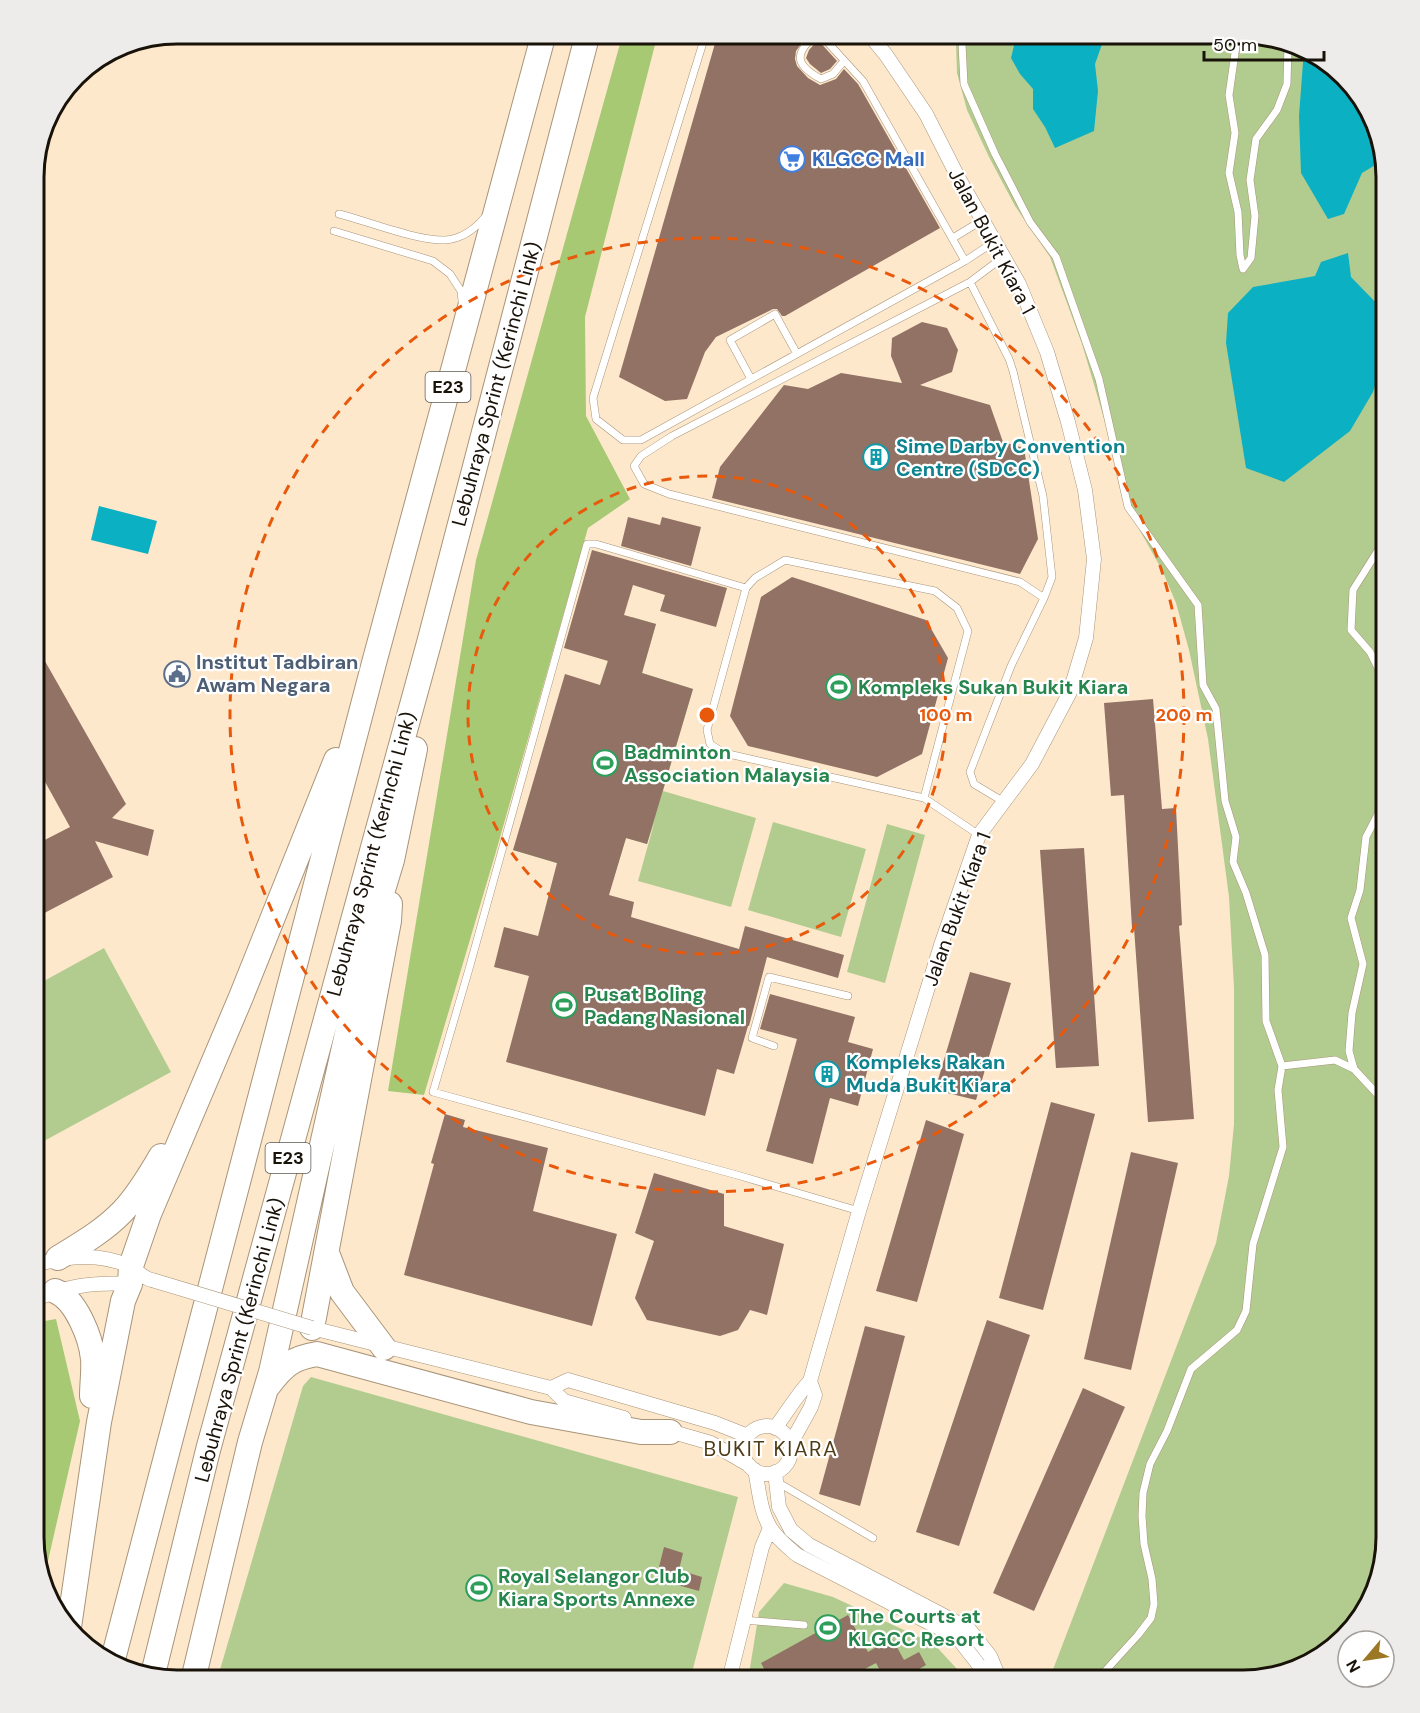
<svg xmlns="http://www.w3.org/2000/svg" width="1420" height="1713" font-family="'DM Sans',sans-serif">
<style>
.green{fill:#b2cc8f}
.forest{fill:#a7c974}
.water{fill:#0cb0c3}
.building{fill:#917265}
.lines{fill:none;stroke-linecap:round;stroke-linejoin:round}
.lane-casing{stroke:#a89479;stroke-width:8}
.street-casing{stroke:#a89479;stroke-width:15}
.highway-casing{stroke:#a89479;stroke-width:26}
.lane{stroke:#fff;stroke-width:7}
.street{stroke:#fff;stroke-width:14}
.highway{stroke:#fff;stroke-width:24}
.street-bridge-casing{stroke:#a89479;stroke-width:15;stroke-linecap:butt}
.street-bridge{stroke:#fff;stroke-width:14}
.ring{fill:none;stroke:#e8590c;stroke-width:3;stroke-dasharray:10 8}
.labels{text-anchor:middle;stroke-width:4.5;stroke-linejoin:round;paint-order:stroke}
.shield{fill:#fff;stroke:#5e5952;stroke-width:1.5}
.shield-label{font-size:18px;font-weight:bold;fill:#191208}
.shop-label{font-size:20px;font-weight:bold;fill:#366cbe;stroke:#fff;text-anchor:start}
.street-label{font-size:20px;fill:#191208;stroke:#fff}
.culture-label{font-size:20px;font-weight:bold;fill:#0d838f;stroke:#fff;text-anchor:start}
.service-label{font-size:20px;font-weight:bold;fill:#4e5e75;stroke:#fff;text-anchor:start}
.leisure-label{font-size:20px;font-weight:bold;fill:#27864d;stroke:#fff;text-anchor:start}
.neighbourhood-label{font-size:21px;letter-spacing:1.5px;fill:#4e3c16;stroke:#fff}
.rim{fill:none;stroke:#191208;stroke-width:3}
.centre{fill:#e8590c;stroke:#fff;stroke-width:3}
.ring-label{font-size:18px;text-anchor:middle;font-weight:bold;fill:#e8590c;stroke:#fff;stroke-width:4.5;stroke-linejoin:round;paint-order:stroke}
</style>
<rect width="100%" height="100%" fill="#fee8cc"/>
<path class="green" d="M 960,33 L 1252,33 L 1315,52 L 1363,97 L 1387,176 L 1387,1537 L 1372,1600 L 1323,1656 L 1244,1680 L 1049,1680 L 1216,1243 L 1229,1176 L 1234,1124 L 1234,988 L 1229,897 L 1208,739 L 1189,650 L 1176,603 L 1162,570 L 1134,520 L 1082,344 L 1050,257 L 1015,206 L 989,157 L 967,110 L 957,73 L 956,43 Z
M 632,617 L 656,624 L 642,673 L 693,689 L 663,791 L 756,818 L 731,907 L 638,881 L 655,820 L 647,844 L 626,838 L 613,880 L 513,850 L 600,685 L 613,644 L 623,647 Z
M 773,822 L 866,849 L 841,937 L 748,910 Z
M 887,824 L 925,835 L 885,983 L 847,972 Z
M 104,948 L 171,1072 L 33,1147 L 33,987 Z
M 311,1377 L 738,1497 L 690,1680 L 217,1680 L 303,1386 Z
M 784,1583 L 833,1597 L 934,1644 L 957,1669 L 963,1680 L 748,1680 L 759,1612 Z"/>
<path class="forest" d="M 623,33 L 658,33 L 585,317 L 586,416 L 630,499 L 588,528 L 495,855 L 424,1095 L 388,1091 L 476,560 Z
M 56,1319 L 80,1421 L 45,1574 L 33,1537 L 33,1323 Z"/>
<path class="water" d="M 1017,33 L 1106,33 L 1095,64 L 1098,91 L 1094,131 L 1055,148 L 1045,127 L 1033,109 L 1033,89 L 1020,74 L 1011,58 Z
M 1304,49 L 1315,52 L 1363,97 L 1382,161 L 1362,173 L 1344,214 L 1328,219 L 1301,173 L 1299,116 Z
M 1348,253 L 1351,277 L 1384,311 L 1386,348 L 1373,392 L 1350,431 L 1284,482 L 1246,468 L 1226,343 L 1228,313 L 1253,287 L 1315,276 L 1321,262 Z
M 99,506 L 157,521 L 148,554 L 91,540 Z"/>
<path class="building" d="M 718,33 L 809,33 L 796,51 L 795,59 L 797,66 L 808,78 L 820,85 L 836,79 L 844,69 L 858,84 L 940,228 L 785,316 L 782,316 L 777,309 L 773,309 L 716,337 L 705,352 L 687,399 L 665,401 L 619,377 Z
M 818,40 L 837,61 L 830,69 L 821,73 L 810,64 L 806,58 L 809,50 Z
M 922,322 L 947,328 L 958,350 L 952,372 L 920,385 L 990,405 L 1003,442 L 1024,448 L 1038,539 L 1020,574 L 712,498 L 720,467 L 784,385 L 808,389 L 841,373 L 902,383 L 891,356 L 892,338 Z
M 628,517 L 660,525 L 662,517 L 701,527 L 691,566 L 621,546 Z
M 592,550 L 727,588 L 716,627 L 660,611 L 665,595 L 633,585 L 624,615 L 656,624 L 642,673 L 693,689 L 647,844 L 626,838 L 609,895 L 634,902 L 631,917 L 739,949 L 745,926 L 844,955 L 838,978 L 767,957 L 749,1026 L 748,1026 L 734,1074 L 717,1069 L 705,1116 L 506,1062 L 529,976 L 494,967 L 504,927 L 538,936 L 557,863 L 513,850 L 565,674 L 600,685 L 608,661 L 564,648 Z
M 792,577 L 926,620 L 948,658 L 922,754 L 877,777 L 748,746 L 730,716 L 761,597 Z
M 33,640 L 126,804 L 112,818 L 154,830 L 148,856 L 95,841 L 113,877 L 33,919 L 33,846 L 70,827 L 33,760 Z
M 1153,699 L 1162,809 L 1176,808 L 1182,925 L 1179,926 L 1194,1119 L 1148,1122 L 1134,928 L 1132,928 L 1124,795 L 1111,796 L 1104,703 Z
M 1084,848 L 1099,1066 L 1056,1068 L 1040,850 Z
M 970,972 L 1011,983 L 976,1100 L 935,1090 Z
M 770,994 L 855,1017 L 848,1042 L 873,1049 L 858,1106 L 830,1098 L 813,1164 L 766,1151 L 797,1039 L 760,1029 Z
M 1051,1102 L 1095,1114 L 1043,1310 L 999,1298 Z
M 445,1114 L 465,1120 L 463,1127 L 548,1148 L 533,1211 L 617,1234 L 592,1326 L 404,1275 L 434,1164 L 431,1163 Z
M 926,1120 L 964,1134 L 917,1302 L 876,1291 Z
M 1131,1152 L 1178,1163 L 1131,1370 L 1084,1359 Z
M 654,1173 L 724,1194 L 724,1226 L 784,1244 L 767,1315 L 750,1310 L 738,1330 L 720,1336 L 647,1320 L 635,1298 L 654,1241 L 635,1233 Z
M 987,1320 L 1030,1335 L 959,1546 L 916,1532 Z
M 865,1326 L 905,1336 L 860,1506 L 819,1494 Z
M 1083,1388 L 1125,1407 L 1034,1611 L 993,1593 Z
M 664,1547 L 683,1553 L 679,1570 L 702,1577 L 699,1591 L 656,1579 Z
M 848,1615 L 868,1652 L 892,1638 L 904,1660 L 919,1652 L 926,1665 L 900,1680 L 885,1680 L 876,1663 L 844,1680 L 770,1680 L 761,1663 Z"/>
<g class="lines">
<g class="lane-casing">
<path id="lane" d="M 706,33 L 593,398 L 596,419 L 623,440 L 641,440 L 965,261 L 994,242
M 817,33 C 795,53 793,64 821,79 L 833,74 L 844,61
M 819,33 L 863,81 L 965,261
M 965,33 L 962,44 L 964,84 L 995,154 L 1030,222 L 1056,257 L 1099,379 L 1128,507 L 1198,605 L 1203,685 L 1216,709 L 1225,801 L 1236,837 L 1233,862 L 1246,893 L 1265,955 L 1266,1021 L 1282,1066 L 1278,1090 L 1283,1147 L 1253,1244 L 1246,1311 L 1237,1330 L 1191,1369 L 1167,1431 L 1150,1464 L 1143,1493 L 1142,1516 L 1144,1544 L 1152,1579 L 1154,1604 L 1151,1618 L 1138,1635 L 1097,1680
M 1241,33 L 1237,39 L 1229,95 L 1235,133 L 1229,173 L 1238,212 L 1240,255 L 1243,269 L 1251,258 L 1255,216 L 1250,180 L 1256,139 L 1277,110 L 1287,84 L 1288,44
M 339,214 C 367,221 417,241 445,240 C 461,239 475,229 485,217
M 334,231 L 433,261 L 450,274 L 461,291 L 462,301
M 953,238 L 981,221
M 1002,258 L 970,282 L 672,436 L 641,456 L 634,466 L 644,484 L 669,494 L 1020,582 L 1044,598
M 970,282 L 1009,359 L 1013,371 L 1043,496 L 1052,577 L 1044,598 L 1011,666 L 970,772 L 974,784 L 1004,802
M 751,379 L 730,340 L 775,314 L 797,354
M 1387,536 L 1353,590 L 1351,630 L 1370,652 L 1387,686
M 785,560 L 935,591 L 957,608 L 968,631 L 924,798 L 724,753 L 710,744 L 707,730 L 746,588 L 755,578 Z
M 746,588 L 596,544 L 587,544 L 469,969 L 433,1092 L 737,1175 L 859,1211
M 924,798 L 979,835
M 774,1046 L 752,1038 L 769,977 L 848,996
M 1282,1066 L 1335,1060 L 1354,1069 L 1379,1096 L 1387,1095
M 1354,1069 L 1349,1051 L 1352,1013 L 1363,964 L 1351,918 L 1360,890 L 1366,837 L 1378,814 L 1387,785
M 777,1482 L 873,1538
M 744,1620 L 804,1625"/>
</g>
<g class="street-casing">
<path id="street" d="M 33,1266 C 64,1256 98,1252 129,1266 C 139,1270 139,1277 152,1280
M 33,1300 C 67,1286 93,1282 130,1284 L 135,1281
M 312,1328 L 551,1388 L 564,1401 L 624,1418
M 551,1388 L 568,1380 L 715,1423 L 748,1436
M743 1450a24 24 0 1 1 48 0a24 24 0 1 1-48 0Z
M 775,1428 C 787,1412 797,1395 810,1381 L 859,1211 L 941,945 L 979,835 L 1032,764 L 1070,692 L 1086,638 L 1094,559 L 1085,490 L 1068,422 L 1047,352 L 1019,284 L 959,179 L 926,114 L 886,55 L 868,33
M 666,1430 L 711,1443 L 749,1465
M 790,1445 L 811,1407 L 815,1395 L 810,1381
M 755,1470 C 759,1489 760,1511 770,1527 C 776,1538 788,1547 797,1555 L 957,1637 L 985,1673 L 986,1680
M 775,1472 L 779,1507 L 791,1530 L 809,1545 L 969,1629 L 990,1656 L 1000,1680
M 729,1680 L 762,1547 L 770,1528"/>
</g>
<g class="highway-casing">
<path id="highway" d="M 327,1253 L 342,1292 L 384,1348
M 58,1258 C 81,1244 105,1230 123,1211 C 138,1195 150,1175 161,1156
M 55,1291 C 76,1299 91,1338 93,1359 C 94,1371 92,1384 92,1396
M 312,1328 L 389,921 L 390,904
M 269,1385 C 284,1365 293,1358 317,1354 L 531,1412 L 641,1432 L 670,1432
M 69,1627 L 99,1422 L 123,1301 L 130,1284 L 131,1266 L 149,1214 L 241,997 L 336,760
M 112,1663 L 374,663 L 544,33
M 153,1674 L 208,1450 L 429,643 L 588,33
M 193,1680 L 250,1442 L 271,1372 L 369,936 L 392,860 L 415,749"/>
</g>
<use href="#lane" class="lane"/>
<use href="#street" class="street"/>
<use href="#highway" class="highway"/>
<g class="street-bridge-casing">
<path id="street-bridge" d="M 152,1280 L 312,1328"/>
</g>
<use href="#street-bridge" class="street-bridge"/>
</g>
<g class="ring">
<circle cx="707" cy="715" r="239"/>
<circle cx="707" cy="715" r="477"/>
</g>
<defs>
<g id="supermarket-ring" transform="scale(1.35)"><circle r="9.5" fill="#fff" stroke="#3f7fe0" stroke-width="1.5"/><path d="M-6-5.5h2.5l.6 2H6L4.5 2H-2.5L-4.4-4H-6ZM-1.5 3.2a1.3 1.3 0 1 0 .1 0ZM3 3.2a1.3 1.3 0 1 0 .1 0Z" fill="#3f7fe0"/></g>
<g id="building-ring" transform="scale(1.35)"><circle r="9.5" fill="#fff" stroke="#0f9aa8" stroke-width="1.5"/><path d="M-4-6H4V6H1V3H-1V6H-4ZM-2.5-4.3h1.7v1.8h-1.7ZM.8-4.3h1.7v1.8H.8ZM-2.5-1h1.7V.8h-1.7ZM.8-1h1.7V.8H.8Z" fill="#0f9aa8"/></g>
<g id="civic-ring" transform="scale(1.35)"><circle r="9.5" fill="#fff" stroke="#5c6f8a" stroke-width="1.5"/><path d="M-.6-6.5H3V-4.5H.6V-3L4-1V1h2V6H-6V1h2V-1L-.6-3ZM-1.2 2.5V6h2.4V2.5Z" fill="#5c6f8a"/></g>
<g id="stadium-ring" transform="scale(1.35)"><circle r="9.5" fill="#fff" stroke="#2e9e5b" stroke-width="1.5"/><path d="M0-5a6.5 5 0 1 0 0 10a6.5 5 0 1 0 0-10ZM-3.5-1.8h7v3.6h-7Z" fill="#2e9e5b"/></g>
</defs>
<g fill-rule="evenodd">
<use href="#supermarket-ring" x="792" y="159"/>
<use href="#building-ring" x="876" y="457"/>
<use href="#civic-ring" x="177" y="674"/>
<use href="#stadium-ring" x="839" y="687"/>
<use href="#stadium-ring" x="605" y="763"/>
<use href="#stadium-ring" x="564" y="1005"/>
<use href="#building-ring" x="827" y="1074"/>
<use href="#stadium-ring" x="479" y="1588"/>
<use href="#stadium-ring" x="828" y="1628"/>
</g>
<g class="labels">
<g class="shield">
<rect x="425.5" y="372" width="45" height="30" rx="4.5"/>
<rect x="265.5" y="1143" width="45" height="30" rx="4.5"/>
</g>
<g class="shield-label">
<text x="448" y="393">E23</text>
<text x="288" y="1164">E23</text>
</g>
<g class="shop-label">
<text x="812" y="166">KLGCC Mall</text>
</g>
<g class="street-label">
<text transform="translate(992 241) rotate(62)" y="7">Jalan Bukit Kiara 1</text>
<text transform="translate(496 384) rotate(-75)" y="7">Lebuhraya Sprint (Kerinchi Link)</text>
<text transform="translate(371 854) rotate(-75)" y="7">Lebuhraya Sprint (Kerinchi Link)</text>
<text transform="translate(957 909) rotate(-70)" y="7">Jalan Bukit Kiara 1</text>
<text transform="translate(239 1340) rotate(-75)" y="7">Lebuhraya Sprint (Kerinchi Link)</text>
</g>
<g class="culture-label">
<text x="896" y="453">Sime Darby Convention<tspan x="896" dy="23">Centre (SDCC)</tspan></text>
<text x="846" y="1069">Kompleks Rakan<tspan x="846" dy="23">Muda Bukit Kiara</tspan></text>
</g>
<g class="service-label">
<text x="196" y="669">Institut Tadbiran<tspan x="196" dy="23">Awam Negara</tspan></text>
</g>
<g class="leisure-label">
<text x="858" y="694">Kompleks Sukan Bukit Kiara</text>
<text x="624" y="759">Badminton<tspan x="624" dy="23">Association Malaysia</tspan></text>
<text x="584" y="1001">Pusat Boling<tspan x="584" dy="23">Padang Nasional</tspan></text>
<text x="498" y="1583">Royal Selangor Club<tspan x="498" dy="23">Kiara Sports Annexe</tspan></text>
<text x="848" y="1623">The Courts at<tspan x="848" dy="23">KLGCC Resort</tspan></text>
</g>
<g class="neighbourhood-label">
<text x="771" y="1456">BUKIT KIARA</text>
</g>
</g>
<path d="M0 0H1420V1713H0ZM177 44H1243A133 133 0 0 1 1376 177V1537A133 133 0 0 1 1243 1670H177A133 133 0 0 1 44 1537V177A133 133 0 0 1 177 44Z" fill="#edeceb" fill-rule="evenodd"/>
<path class="rim" d="M177 44H1243A133 133 0 0 1 1376 177V1537A133 133 0 0 1 1243 1670H177A133 133 0 0 1 44 1537V177A133 133 0 0 1 177 44Z"/>
<circle cx="707" cy="715" r="9" class="centre"/>
<g class="ring-label">
<text x="946" y="721">100 m</text>
<text x="1184" y="721">200 m</text>
</g>
<g transform="translate(1366 1659) rotate(241)"><circle r="28" fill="#ffffff" stroke="#a3a09c" stroke-width="1.5"/>
<path d="M0-4.5L10 22L0 15L-10 22Z" fill="#9d7824"/>
<text y="-9" font-size="16" font-weight="bold" text-anchor="middle" fill="#191208">N</text>
</g>
<path d="M1204 51v9h120v-9" fill="none" stroke="#191208" stroke-width="3"/>
<text x="1213" y="51" font-size="18" fill="#191208" stroke="#ffffff" stroke-width="4.5" paint-order="stroke">50 m</text>
</svg>
